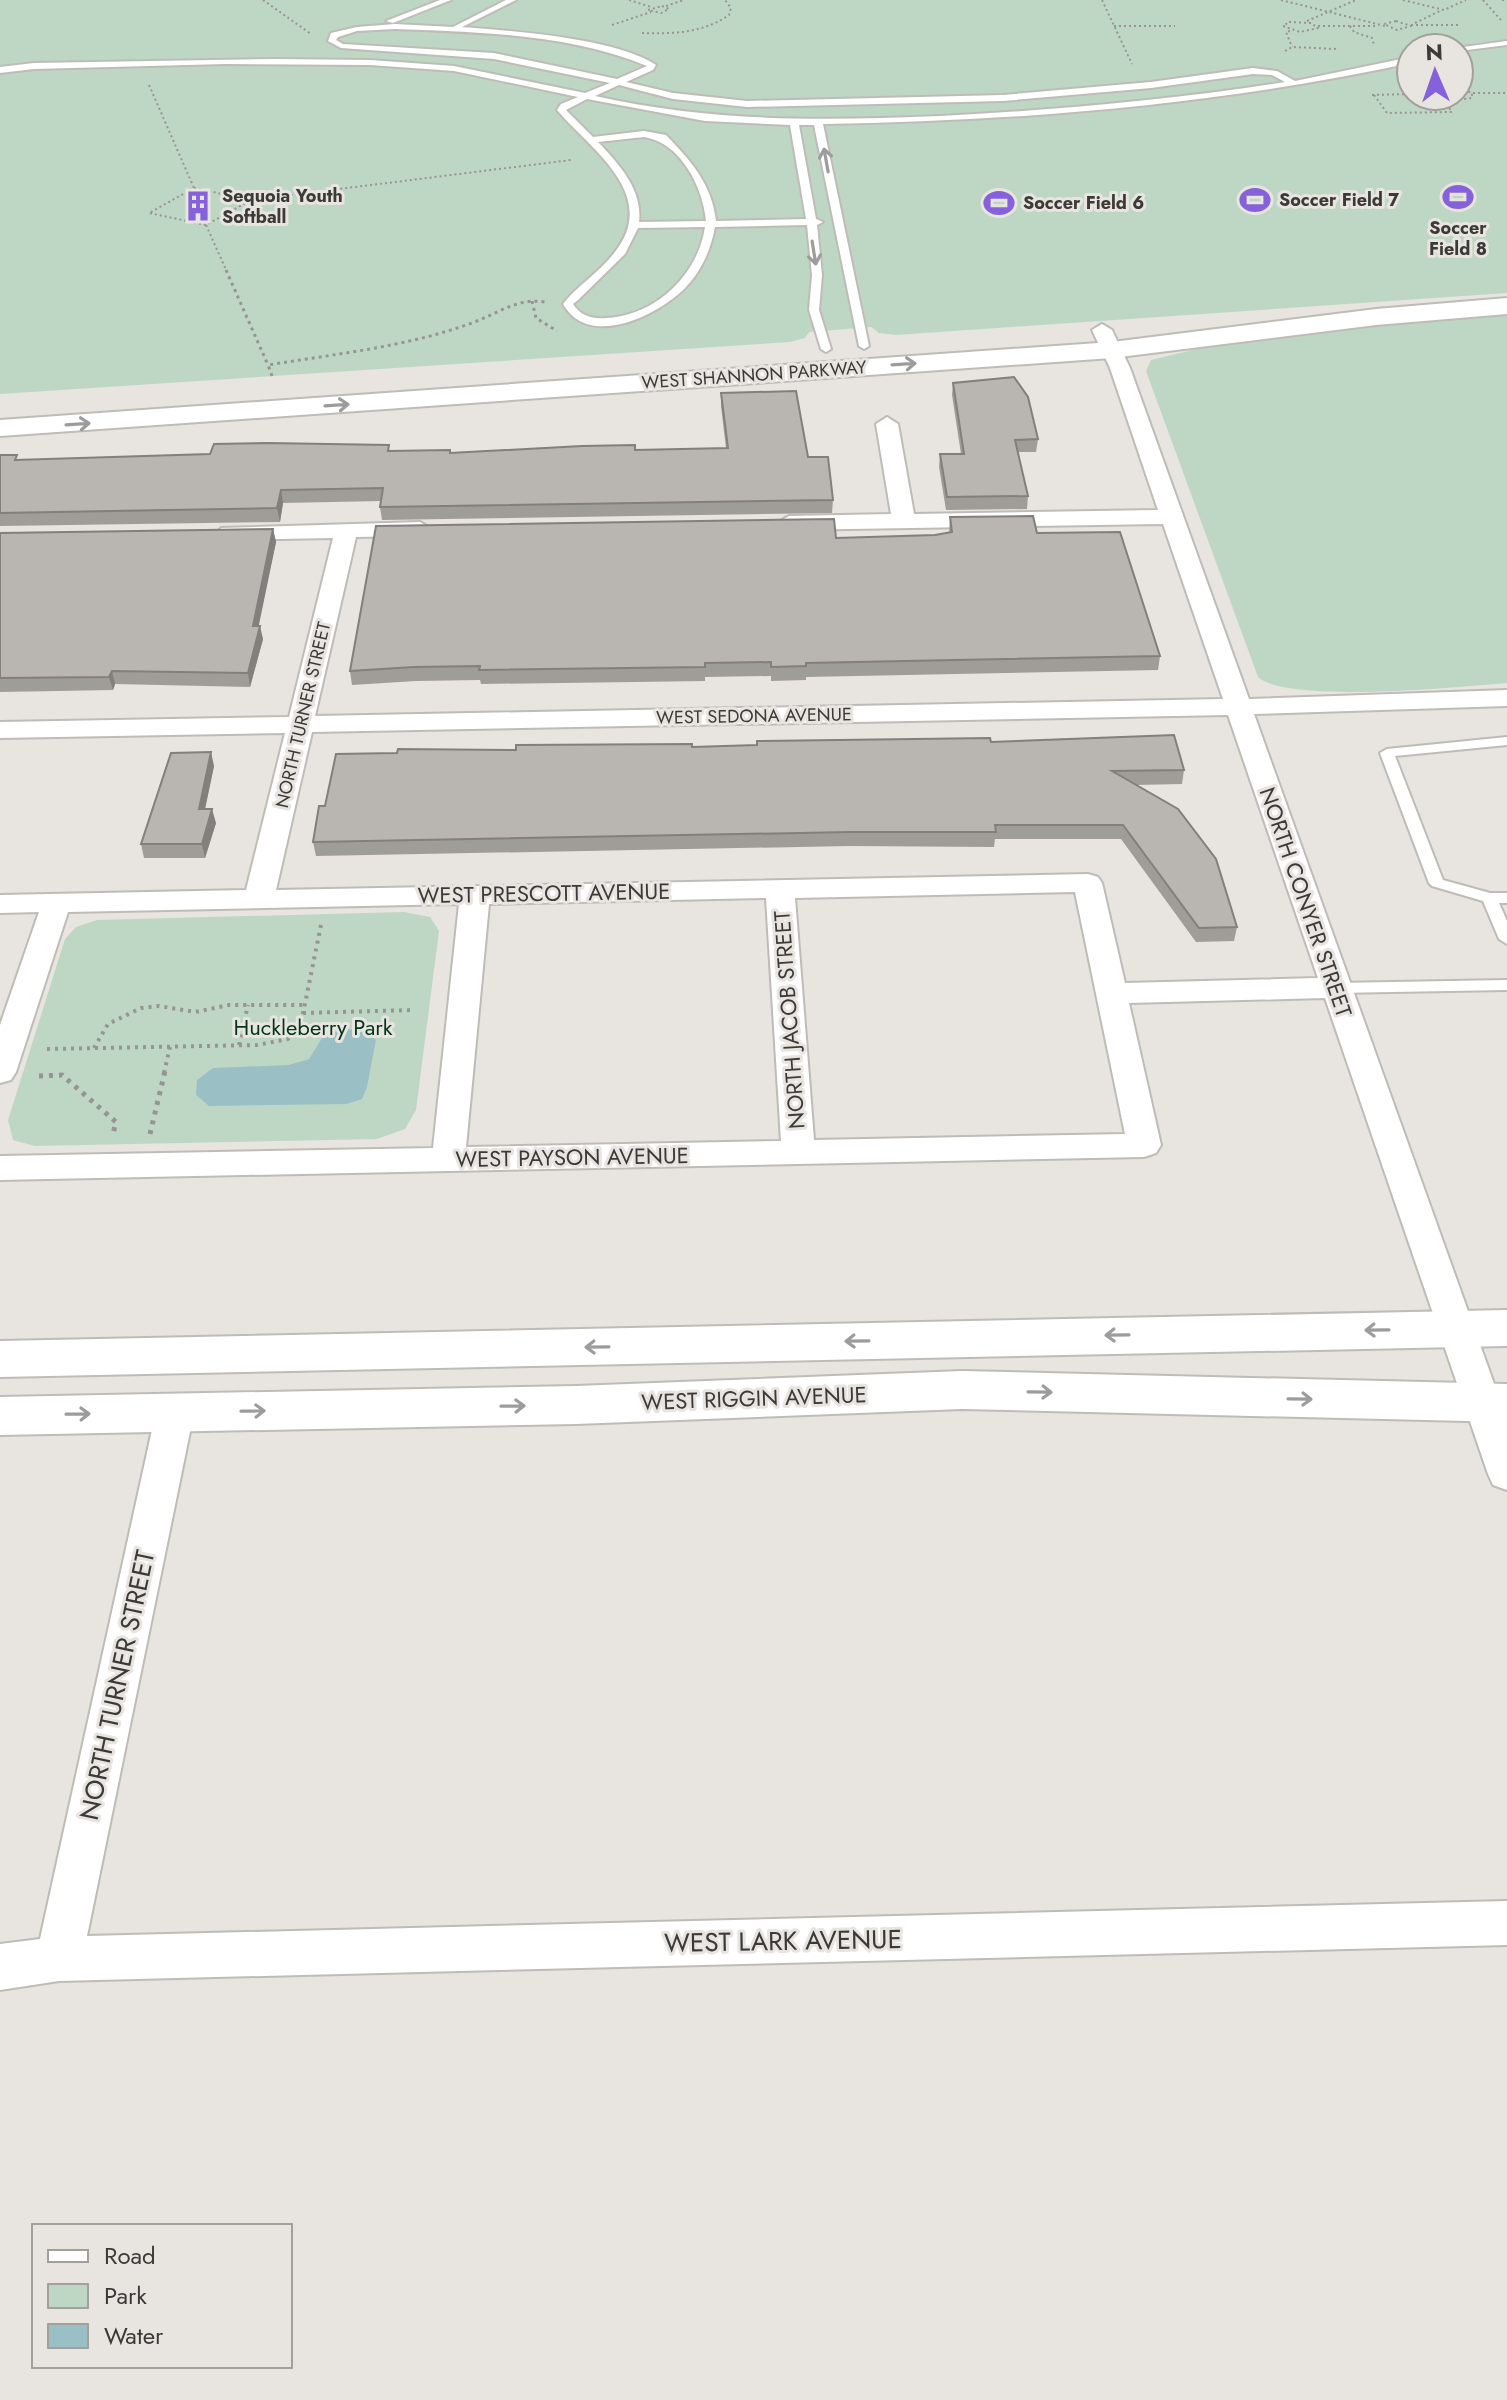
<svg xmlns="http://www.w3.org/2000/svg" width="1507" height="2400" font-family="Jost,sans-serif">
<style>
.green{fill:#bed7c5;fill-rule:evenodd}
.water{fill:#9abfc5}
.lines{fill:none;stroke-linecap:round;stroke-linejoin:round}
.service-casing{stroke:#bfbcb7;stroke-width:4}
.minor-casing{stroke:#bfbcb7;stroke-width:4}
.tertiary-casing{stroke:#bfbcb7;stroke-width:4}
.secondary-casing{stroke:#bfbcb7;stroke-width:4}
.path-far3{stroke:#979491;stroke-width:2;stroke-dasharray:2 3;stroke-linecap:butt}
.path-far2{stroke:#979491;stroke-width:3;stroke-dasharray:3 4;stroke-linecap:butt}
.path-far1{stroke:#979491;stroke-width:4;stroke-dasharray:3 5;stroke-linecap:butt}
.path{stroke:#979491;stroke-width:5;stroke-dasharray:4 6;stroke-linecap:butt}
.service{fill:#fff;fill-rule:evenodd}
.minor{fill:#fff;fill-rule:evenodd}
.tertiary{fill:#fff;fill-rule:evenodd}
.secondary{fill:#fff;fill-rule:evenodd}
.wall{fill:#9f9d98}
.shaded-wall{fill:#827f7c}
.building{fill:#b9b6b1;stroke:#827f7c;stroke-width:2}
.oneway{stroke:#9d9c9c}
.labels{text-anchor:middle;stroke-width:6;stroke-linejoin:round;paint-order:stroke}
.far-poi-label{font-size:18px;font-weight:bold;fill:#3b3a38;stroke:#e8e4df;text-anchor:start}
.far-street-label{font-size:18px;fill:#3b3a38;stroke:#e8e4df}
.street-label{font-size:22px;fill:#3b3a38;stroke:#e8e4df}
.park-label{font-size:22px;fill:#02351b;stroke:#e8e4df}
.near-street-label{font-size:26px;fill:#3b3a38;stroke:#e8e4df}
</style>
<rect width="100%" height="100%" fill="#e8e4df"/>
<path class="green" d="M 0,0 L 1507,0 L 1507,293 L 896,335 L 879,333 L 871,327 L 809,332 L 805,338 L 790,342 L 0,394 ZM 1411,48 L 1459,48 L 1459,96 L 1411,96 Z
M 1507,313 L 1507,683 C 1461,687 1288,704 1258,677 L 1146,371 L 1151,360 L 1222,343 Z
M 404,912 L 430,917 L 439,931 L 416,1110 L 405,1129 L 377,1139 L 35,1146 L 13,1140 L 8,1120 L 65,939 L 76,927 L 97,920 Z"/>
<path class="water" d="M 342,1029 L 364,1030 L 376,1040 L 367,1087 L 362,1099 L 346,1104 L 209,1106 L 196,1095 L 197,1080 L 213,1068 L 289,1065 L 309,1059 L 322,1038 Z"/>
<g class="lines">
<g class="service-casing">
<path id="service" d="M 440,0 L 451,0 L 393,23 L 386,21 Z
M 506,0 L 516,0 L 462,27 C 513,31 615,38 656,65 L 653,70 L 626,82 L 673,93 L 747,101 L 1003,95 L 1151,82 L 1253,68 L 1277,71 L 1295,81 L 1411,57 L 1411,63 C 1217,105 1021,121 823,124 L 869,346 L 864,349 L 859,346 L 814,125 L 799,125 L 816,219 L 823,222 L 817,225 L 822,275 L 819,310 L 831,349 L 826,352 L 821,349 L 809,310 L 812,275 L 807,225 L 715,227 C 711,249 702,270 686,287 C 659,315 589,350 563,304 C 578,285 600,272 615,252 C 660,194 591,150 557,110 L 561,104 L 578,97 L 454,71 L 370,65 L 226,64 L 34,69 L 0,73 L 0,67 L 34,63 L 274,59 L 370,60 L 454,66 L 585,93 L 610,83 L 494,59 L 341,48 L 328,41 L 331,33 L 357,27 L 395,24 L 453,27 ZM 395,29 C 477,32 570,34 647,66 L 617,79 L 494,53 L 343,44 L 336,40 L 338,37 L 357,31 ZM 1253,74 L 1272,75 L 1285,82 C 1171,100 1056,110 940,116 C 821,121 712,122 595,96 L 619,85 L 673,99 L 747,107 L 1003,101 L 1151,88 ZM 587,99 L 705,121 L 790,125 L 806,219 L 716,221 C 712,184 691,161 666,135 L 644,131 L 593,137 L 566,110 ZM 644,137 C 680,142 703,187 706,221 L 639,222 C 643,190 619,164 598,142 ZM 705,227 C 698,275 655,316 606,318 C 592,319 581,316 573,304 L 578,300 L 625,254 L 638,228 Z
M 1507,41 L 1507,45 L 1459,51 L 1459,48 L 1456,48 Z
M 1507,737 L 1507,745 L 1395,756 L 1443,880 L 1490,893 L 1507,893 L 1507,903 L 1499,903 L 1507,921 L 1507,944 L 1499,939 L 1483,901 L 1432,886 L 1429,883 L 1380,753 L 1387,749 Z
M 1507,980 L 1507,990 L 1335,993 L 1327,988 L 1335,983 Z"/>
</g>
<g class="minor-casing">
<path id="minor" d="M 1102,324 L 1112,330 L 1130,368 L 1249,699 L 1507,690 L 1507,706 L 1254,714 L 1507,1420 L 1507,1490 L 1493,1485 L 1488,1474 L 1325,998 L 1129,1003 L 1161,1145 L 1156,1153 L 1144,1157 L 0,1180 L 0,1156 L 433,1148 L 459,904 L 68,912 L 16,1072 L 11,1080 L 0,1083 L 0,1025 L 39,912 L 0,913 L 0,895 L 246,890 L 285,733 L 0,738 L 0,722 L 289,717 L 333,538 L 229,540 L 221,538 L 217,533 L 221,528 L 420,522 L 432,529 L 420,536 L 356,537 L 315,716 L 1223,699 L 1163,524 L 789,530 L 777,523 L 789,516 L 891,514 L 876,424 L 887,417 L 898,424 L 914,514 L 1158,510 L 1110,368 L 1092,330 ZM 1228,715 L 1318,978 L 1125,983 L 1102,883 L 1098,877 L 1088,874 L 276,890 L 312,732 ZM 1075,892 L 1125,1134 L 814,1140 L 795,898 ZM 766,898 L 781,1141 L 466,1147 L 489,904 Z
M 175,1397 L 188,1402 L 194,1412 L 87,1936 L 1507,1901 L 1507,1945 L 59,1981 L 0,1990 L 0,1944 L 40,1939 L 156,1412 L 162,1402 Z"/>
</g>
<g class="tertiary-casing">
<path id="tertiary" d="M 1507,298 L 1507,314 L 1376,325 L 1112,358 L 0,436 L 0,420 L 1112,342 L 1376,309 Z"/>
</g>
<g class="secondary-casing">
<path id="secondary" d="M 1507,1310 L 1507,1346 L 0,1377 L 0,1341 Z
M 962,1371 L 1507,1384 L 1507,1422 L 962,1409 L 576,1424 L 0,1435 L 0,1397 L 576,1386 Z"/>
</g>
<path class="path-far3" d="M 263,0 L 311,34
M 629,0 L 651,7
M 1102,0 L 1132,64
M 1281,0 L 1385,26
M 1403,0 L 1444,10 L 1466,0
M 1483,0 L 1501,20
M 1502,0 L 1507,1
M 662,6 L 669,9 L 661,13 L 648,10 Z
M 666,6 L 684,0
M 1307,21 L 1356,0
M 1396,21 L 1411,26 L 1397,30 L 1384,24 Z
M 1289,22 L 1311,23 L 1318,28 L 1300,32 L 1283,26 Z
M 1415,23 L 1442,10
M 612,25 L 651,12
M 1411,25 L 1458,25
M 1114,26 L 1175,26
M 1318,26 L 1377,26
M 1350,26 L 1354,32 L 1372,38 L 1374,45
M 1290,31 L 1286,32 L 1292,47
M 642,33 C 673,34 703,33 729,15 L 731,8 L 725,0
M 1285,51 L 1292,47 L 1337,49
M 149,85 L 194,188
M 1459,88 L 1472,93 L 1507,93
M 1372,95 L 1411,94
M 1374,95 L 1387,113 L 1452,112 L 1443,100
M 1430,96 L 1449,101 L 1472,98 L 1472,93
M 194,188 L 251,200 L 206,225 L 149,213 Z
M 251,200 L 571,160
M 206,225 L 227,272"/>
<path class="path-far2" d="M 226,270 L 268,365
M 532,301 L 536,318 L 557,331
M 272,376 L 268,365 C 335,354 405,347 469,324 C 496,315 517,297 545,302"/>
<path class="path-far1" d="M 303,1013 L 413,1010
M 239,1045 L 248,1005
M 94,1048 L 108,1024 L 141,1008 L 159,1006 L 195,1012 L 229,1005 L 305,1005
M 47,1049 L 257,1045 L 288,1039 L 300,1028 L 321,925
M 164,1073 L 170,1047"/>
<path class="path" d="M 39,1076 L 62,1075 L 116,1122 L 113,1134
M 150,1134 L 165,1071"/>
<use href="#service" class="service"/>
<use href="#minor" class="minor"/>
<use href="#tertiary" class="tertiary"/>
<use href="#secondary" class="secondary"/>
</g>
<path class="wall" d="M 953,383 L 1038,439 L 1036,452 L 1018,452 L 1028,496 L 1027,509 L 946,510 L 939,467 L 940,454 L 961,454 L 952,395 Z
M 721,393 L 808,457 L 833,500 L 832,513 L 382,520 L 380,507 L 381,501 L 283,503 L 280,522 L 0,526 L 0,455 L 18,460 L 390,451 L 451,453 L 726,448 L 721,406 Z
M 950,517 L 1037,533 L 1160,656 L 1158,670 L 806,677 L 806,680 L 771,681 L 771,676 L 705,677 L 705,681 L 481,684 L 480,680 L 416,681 L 352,685 L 350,671 L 836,538 L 935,535 L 949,533 Z
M 273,529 L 276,542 L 258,626 L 263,639 L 250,687 L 115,684 L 113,690 L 0,692 L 0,533 Z
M 991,742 L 1184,770 L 1182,784 L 1136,785 L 1237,927 L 1234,941 L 1196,942 L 1121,839 L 995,839 L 994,847 L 849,846 L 316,856 L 313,842 L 325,806 L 516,750 Z
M 214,766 L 205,809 L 216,823 L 205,858 L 144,858 L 141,844 Z"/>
<path class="shaded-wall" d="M 281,490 L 283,503 L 280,522 L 277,508 Z
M 273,529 L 276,542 L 256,639 L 253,626 Z
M 260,626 L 263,639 L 250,687 L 248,673 Z
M 112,671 L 115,684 L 113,690 L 109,677 Z
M 211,752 L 214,766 L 202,823 L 199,809 Z
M 212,809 L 216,823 L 205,858 L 202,844 Z"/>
<path class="building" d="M 1014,377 L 1028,397 L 1038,439 L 1015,440 L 1028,496 L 947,497 L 940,454 L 964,454 L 953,383 Z
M 796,391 L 808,457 L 828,457 L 833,500 L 380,507 L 383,488 L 281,490 L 277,508 L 0,513 L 0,455 L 17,455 L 15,460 L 210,454 L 214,444 L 267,443 L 389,445 L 388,451 L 450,450 L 450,453 L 582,446 L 635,445 L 635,450 L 728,448 L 721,393 Z
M 1033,516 L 1037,533 L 1120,532 L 1160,656 L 806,663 L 806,666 L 771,667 L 771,662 L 705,663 L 705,667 L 479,670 L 480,666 L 414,667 L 350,671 L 376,526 L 834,519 L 836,538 L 935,535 L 952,532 L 950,517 Z
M 273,529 L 253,626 L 260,626 L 248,673 L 112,671 L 109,677 L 0,678 L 0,533 Z
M 1174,735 L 1184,770 L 1112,771 L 1178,809 L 1216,859 L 1237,927 L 1199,928 L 1123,825 L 995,825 L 996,832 L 850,832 L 313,842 L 319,806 L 325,806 L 336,754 L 397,753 L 398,749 L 516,750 L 516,745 L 692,744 L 692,747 L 757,745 L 757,741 L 990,738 L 991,742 Z
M 211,752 L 199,809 L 212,809 L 202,844 L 141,844 L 171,753 Z"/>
<defs><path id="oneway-shaft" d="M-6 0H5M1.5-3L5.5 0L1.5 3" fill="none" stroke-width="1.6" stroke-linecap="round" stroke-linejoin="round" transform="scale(2)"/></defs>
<g class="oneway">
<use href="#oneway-shaft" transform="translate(826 160) rotate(-100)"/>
<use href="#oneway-shaft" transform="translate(814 253) rotate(81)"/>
<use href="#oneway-shaft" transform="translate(904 364) rotate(-4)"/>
<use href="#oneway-shaft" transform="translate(337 405) rotate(-4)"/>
<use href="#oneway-shaft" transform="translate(78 424) rotate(-4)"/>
<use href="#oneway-shaft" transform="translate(1377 1330) rotate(179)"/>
<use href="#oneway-shaft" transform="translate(1117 1335) rotate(179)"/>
<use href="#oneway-shaft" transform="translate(857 1341) rotate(179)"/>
<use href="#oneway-shaft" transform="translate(597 1347) rotate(179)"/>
<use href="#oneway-shaft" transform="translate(1040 1392) rotate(1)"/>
<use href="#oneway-shaft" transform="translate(1300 1399) rotate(1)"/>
<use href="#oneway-shaft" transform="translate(513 1406) rotate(-1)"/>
<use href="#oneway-shaft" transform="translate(253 1411) rotate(-1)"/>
<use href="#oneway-shaft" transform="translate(78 1414) rotate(-1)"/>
</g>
<defs>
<g id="stadium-bare" transform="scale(2.4)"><path d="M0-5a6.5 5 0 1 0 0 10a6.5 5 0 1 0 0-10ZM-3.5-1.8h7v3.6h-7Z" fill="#8561db" stroke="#e8e4df" stroke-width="2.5" paint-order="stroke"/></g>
<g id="building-bare" transform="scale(2.4)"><path d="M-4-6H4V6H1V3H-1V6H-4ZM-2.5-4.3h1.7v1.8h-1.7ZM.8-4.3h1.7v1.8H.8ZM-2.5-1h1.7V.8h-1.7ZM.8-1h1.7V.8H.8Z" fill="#8561db" stroke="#e8e4df" stroke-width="2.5" paint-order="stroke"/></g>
</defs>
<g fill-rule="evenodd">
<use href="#stadium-bare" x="1458" y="197"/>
<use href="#stadium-bare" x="1255" y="200"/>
<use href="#stadium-bare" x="999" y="203"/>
<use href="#building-bare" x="198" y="206"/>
</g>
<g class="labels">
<g class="far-poi-label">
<text x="222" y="202">Sequoia Youth<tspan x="222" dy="21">Softball</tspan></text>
<text x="1279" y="206">Soccer Field 7</text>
<text x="1023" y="209">Soccer Field 6</text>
<text x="1458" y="234" text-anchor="middle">Soccer<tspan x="1458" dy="21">Field 8</tspan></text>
</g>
<g class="far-street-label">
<text transform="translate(754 375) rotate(-4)" y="6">WEST SHANNON PARKWAY</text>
<text transform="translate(303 715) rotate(-77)" y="6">NORTH TURNER STREET</text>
<text transform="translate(754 716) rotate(-1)" y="6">WEST SEDONA AVENUE</text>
</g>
<g class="street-label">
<text transform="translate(544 893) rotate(-1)" y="8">WEST PRESCOTT AVENUE</text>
<text transform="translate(1306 902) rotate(71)" y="8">NORTH CONYER STREET</text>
<text transform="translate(789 1020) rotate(-94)" y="8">NORTH JACOB STREET</text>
<text transform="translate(572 1157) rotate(-1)" y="8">WEST PAYSON AVENUE</text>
<text transform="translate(754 1398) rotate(-2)" y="8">WEST RIGGIN AVENUE</text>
</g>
<g class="park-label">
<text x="313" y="1035">Huckleberry Park</text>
</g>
<g class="near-street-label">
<text transform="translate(117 1685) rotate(-78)" y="9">NORTH TURNER STREET</text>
<text transform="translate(783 1941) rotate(-1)" y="9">WEST LARK AVENUE</text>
</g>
</g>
<rect x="32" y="2224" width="260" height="144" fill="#e8e4df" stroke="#a3a09c" stroke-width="2"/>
<rect x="48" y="2250" width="40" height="12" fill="#ffffff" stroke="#a3a09c" stroke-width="2"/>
<text x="104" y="2264" font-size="24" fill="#3b3a38">Road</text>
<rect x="48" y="2284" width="40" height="24" fill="#bed7c5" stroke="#a3a09c" stroke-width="2"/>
<text x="104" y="2304" font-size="24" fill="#3b3a38">Park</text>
<rect x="48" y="2324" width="40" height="24" fill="#9abfc5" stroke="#a3a09c" stroke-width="2"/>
<text x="104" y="2344" font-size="24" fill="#3b3a38">Water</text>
<g transform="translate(1435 72) rotate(358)"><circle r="38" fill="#e8e4df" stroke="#a3a09c" stroke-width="2"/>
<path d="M0-6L14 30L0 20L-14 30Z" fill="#8561db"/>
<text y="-12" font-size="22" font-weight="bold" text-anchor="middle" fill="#3b3a38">N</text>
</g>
</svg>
